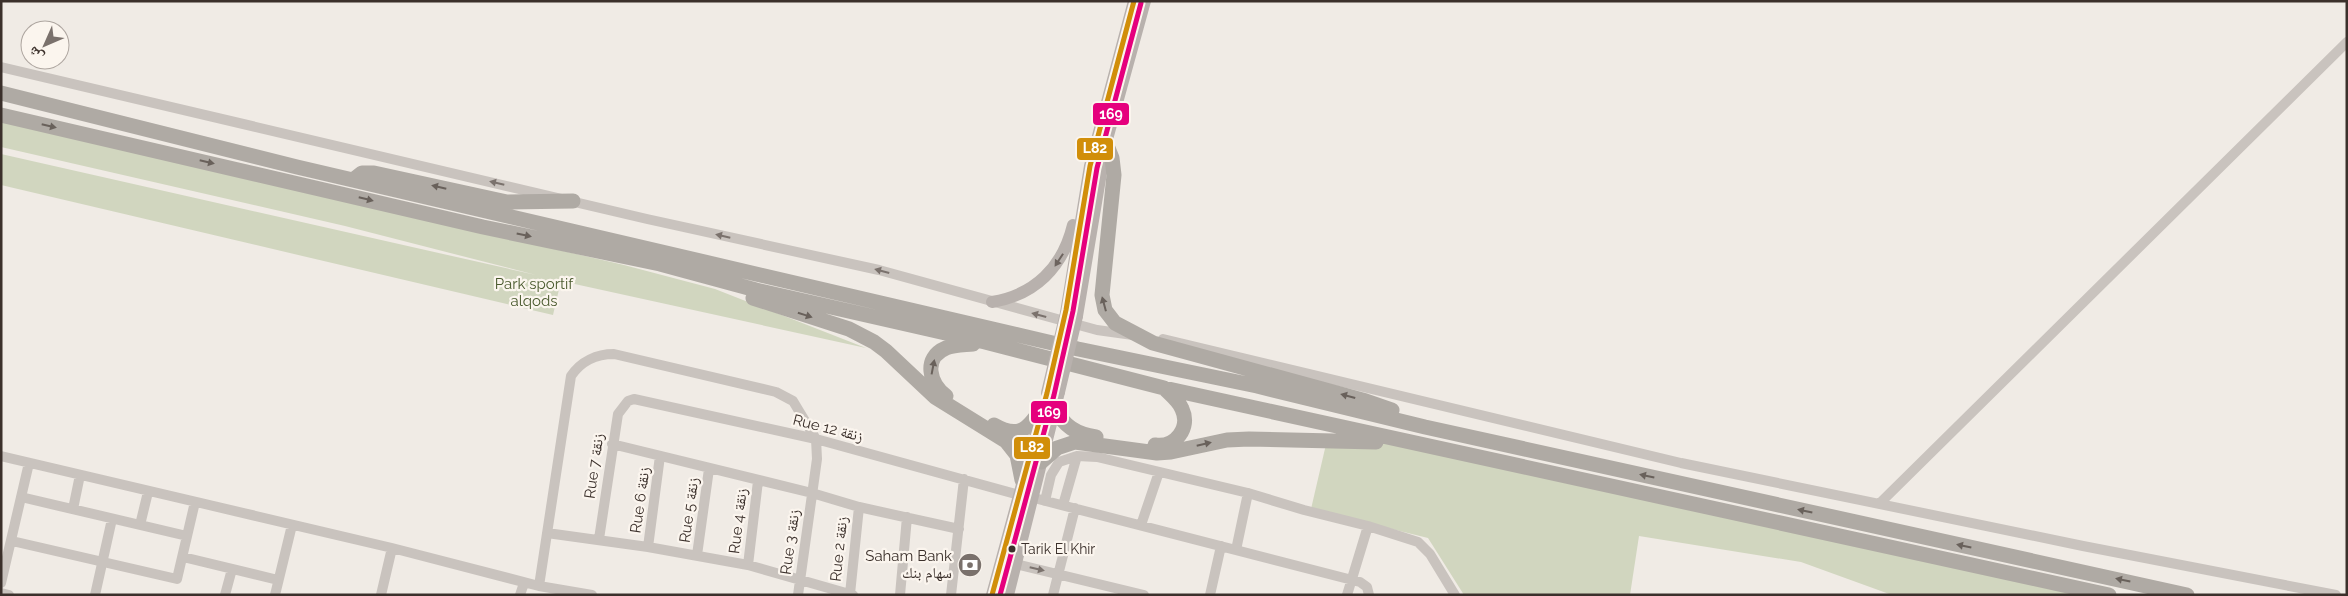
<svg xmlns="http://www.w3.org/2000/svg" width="2348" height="596" font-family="Raleway,'Noto Naskh Arabic',sans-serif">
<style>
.green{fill:#d1d6bf}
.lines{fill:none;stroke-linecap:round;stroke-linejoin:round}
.minor{stroke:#c9c3be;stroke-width:10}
.major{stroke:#b8b1ad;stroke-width:12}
.highway{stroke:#afaaa4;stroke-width:15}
.major-bridge{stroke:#b8b1ad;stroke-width:12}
.bus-1-casing{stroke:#fbf5ee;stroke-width:9}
.bus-2-casing{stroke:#fbf5ee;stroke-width:9}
.bus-1{stroke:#d18e09;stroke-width:5}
.bus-2{stroke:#e5007d;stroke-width:5}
.oneway{fill:#69615b}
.oneway2{fill:#7b726d}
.oneway3{fill:#6d645f}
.bus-dot{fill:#3b302b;stroke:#fbf5ee;stroke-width:2}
.labels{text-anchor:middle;stroke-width:4.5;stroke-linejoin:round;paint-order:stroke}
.bus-label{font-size:14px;fill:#3b302b;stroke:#fbf5ee;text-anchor:start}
.park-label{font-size:15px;fill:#4a5a2e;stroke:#fbf5ee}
.street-label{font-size:15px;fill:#3b302b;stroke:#fbf5ee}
.poi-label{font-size:15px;fill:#3b302b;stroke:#fbf5ee;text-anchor:end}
.line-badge{stroke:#fbf5ee;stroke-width:2}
.badge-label{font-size:14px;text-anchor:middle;font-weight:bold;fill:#fff}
</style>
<rect width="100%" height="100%" fill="#f0ebe5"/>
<path class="green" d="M 1,121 L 624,265 L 715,289 L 866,348 L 561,281 L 553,315 L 1,185 L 1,154 L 536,275 L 345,226 L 1,147 Z
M 1327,440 L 1371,441 L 1529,468 L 2109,595 L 1892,595 L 1801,562 L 1639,536 L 1630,595 L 1464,595 L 1428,538 L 1311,509 Z"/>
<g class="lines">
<path class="minor" d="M 1,67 L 647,219 L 879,270 L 1097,330 L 1133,335
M 1163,339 L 1681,463 L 2083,546 L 2336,595
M 612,444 L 812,493 L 859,507 L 959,529
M 1,456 L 392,548 L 539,586 L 592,595
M 21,497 L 187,536
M 1038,499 L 1360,582 L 1367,587 L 1369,595
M 1045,501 L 1051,475 L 1059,462 L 1077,456 L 1097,457 L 1248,493 L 1304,510 L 1368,526 L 1418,542 L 1430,554 L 1455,595
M 1879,504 L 2347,42
M 1063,505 L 1077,456
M 73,509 L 80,475
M 140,525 L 148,492
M 1141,525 L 1159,472
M 547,533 L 648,547 L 748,565 L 853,595
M 599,539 L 618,414 L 628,401 L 634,399 L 816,439 L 1019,495
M 12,541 L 177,579 L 195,502
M 648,547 L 660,456
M 1236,550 L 1248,493
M 697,555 L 709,469
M 183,557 L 278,580
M 1016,564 L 1144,595
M 748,565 L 758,481
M 1,583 L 29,463
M 539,586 L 571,376 C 581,361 597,354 614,354 L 776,392 L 793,401 L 799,411 L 816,439 L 817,459 L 798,595
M 1,593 L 9,595
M 850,594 L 859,507
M 95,595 L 112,519
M 225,595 L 232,569
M 275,595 L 292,525
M 381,595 L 392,548
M 520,595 L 524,583
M 900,595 L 907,517
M 951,595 L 964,479
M 1053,595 L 1075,508
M 1210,595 L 1221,546
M 1347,595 L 1368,526"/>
<path class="major" d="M 992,302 C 1035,295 1063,267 1073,225
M 1066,313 L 1090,166 L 1134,1
M 1077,316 L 1106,143 L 1145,1
M 992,595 L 1042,411
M 1008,595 L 1059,392"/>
<path class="highway" d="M 1,93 L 297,167 L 1078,349 L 1257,386 L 1425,427 L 2187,595
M 1,115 L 483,227 L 660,264 L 756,290 L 985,342 L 1164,388 L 2109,595
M 1106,143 L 1112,158 L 1114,175 L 1102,295 L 1105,310 L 1115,323 L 1153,343 L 1366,401 L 1392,410
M 353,180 L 362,173 L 374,173 L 507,202 L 573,201
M 753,298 L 849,329 L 874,342 L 886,351 L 935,397 L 1006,441 L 1017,455 L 1022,480
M 946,396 C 930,384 922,358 946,348 C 954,345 964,345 973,344
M 1055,409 C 1064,426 1076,434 1096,437
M 994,425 C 1020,440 1029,428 1043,406
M 1155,445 C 1175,448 1191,428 1182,409 C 1179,401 1170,394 1164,388
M 1041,462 L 1057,448 L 1075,442 L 1157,453 L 1171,452 L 1227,440 L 1249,439 L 1376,442"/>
<path class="major-bridge" d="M 1059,392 L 1077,316
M 1047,393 L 1066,313"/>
<g class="bus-1-casing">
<path id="bus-1" d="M 992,595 L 1047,393 L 1066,310 L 1090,166 L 1134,1"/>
</g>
<g class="bus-2-casing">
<path id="bus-2" d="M 1000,595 L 1054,395 L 1073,311 L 1097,168 L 1141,3"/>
</g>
<use href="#bus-1" class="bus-1"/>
<use href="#bus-2" class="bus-2"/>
</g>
<defs><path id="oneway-solid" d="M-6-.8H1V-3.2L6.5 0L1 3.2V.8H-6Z" transform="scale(1.25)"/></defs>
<g class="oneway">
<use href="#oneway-solid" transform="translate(49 126) rotate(13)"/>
<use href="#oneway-solid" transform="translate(207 162) rotate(13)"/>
<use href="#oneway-solid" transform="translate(439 187) rotate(-167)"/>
<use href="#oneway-solid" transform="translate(366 199) rotate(14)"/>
<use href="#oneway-solid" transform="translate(524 235) rotate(12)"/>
<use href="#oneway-solid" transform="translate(1104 304) rotate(-105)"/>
<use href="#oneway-solid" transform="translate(805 315) rotate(18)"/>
<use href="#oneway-solid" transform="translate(933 367) rotate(-79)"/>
<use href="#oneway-solid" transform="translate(1348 396) rotate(-165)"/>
<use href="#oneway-solid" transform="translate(1204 444) rotate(-13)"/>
<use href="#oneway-solid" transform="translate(1647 476) rotate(-168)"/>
<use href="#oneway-solid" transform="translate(1805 511) rotate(-168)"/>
<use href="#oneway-solid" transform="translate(1964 546) rotate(-168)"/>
<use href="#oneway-solid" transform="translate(2123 580) rotate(-168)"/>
</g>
<g class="oneway2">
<use href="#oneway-solid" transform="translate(497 183) rotate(-167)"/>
<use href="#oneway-solid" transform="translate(723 236) rotate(-167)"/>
<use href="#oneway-solid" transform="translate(882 271) rotate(-165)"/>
<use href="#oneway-solid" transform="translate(1039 315) rotate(-165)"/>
<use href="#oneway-solid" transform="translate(1037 569) rotate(13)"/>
</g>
<use class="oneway3" href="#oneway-solid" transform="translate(1059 260) rotate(123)"/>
<defs>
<g id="bank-disc" transform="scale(1.25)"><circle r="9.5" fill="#7a716c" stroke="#fbf5ee"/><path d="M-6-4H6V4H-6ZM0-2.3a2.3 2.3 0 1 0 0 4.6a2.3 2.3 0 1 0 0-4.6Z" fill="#fff"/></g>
</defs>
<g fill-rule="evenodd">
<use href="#bank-disc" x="970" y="565"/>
</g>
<circle class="bus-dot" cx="1012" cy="549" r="4.5"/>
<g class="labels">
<g class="bus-label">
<text x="1021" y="554">Tarik El Khir</text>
</g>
<g class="park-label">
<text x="534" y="289">Park sportif<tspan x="534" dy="17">alqods</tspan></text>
</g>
<g class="street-label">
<text transform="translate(828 428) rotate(14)" y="5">Rue 12 زنقة</text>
<text transform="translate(594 466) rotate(-82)" y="5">Rue 7 زنقة</text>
<text transform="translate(640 500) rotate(-82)" y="5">Rue 6 زنقة</text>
<text transform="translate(689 510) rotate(-82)" y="5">Rue 5 زنقة</text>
<text transform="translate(738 521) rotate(-83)" y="5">Rue 4 زنقة</text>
<text transform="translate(790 542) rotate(-82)" y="5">Rue 3 زنقة</text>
<text transform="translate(839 549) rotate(-84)" y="5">Rue 2 زنقة</text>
</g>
<g class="poi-label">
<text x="952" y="561">Saham Bank<tspan x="952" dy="17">سهام بنك</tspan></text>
</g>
</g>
<g class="line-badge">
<rect x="1092" y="102" width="38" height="24" rx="5" fill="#e5007d"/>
<rect x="1076" y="137" width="38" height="24" rx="5" fill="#d18e09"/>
<rect x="1030" y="400" width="38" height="24" rx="5" fill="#e5007d"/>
<rect x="1013" y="436" width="38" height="24" rx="5" fill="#d18e09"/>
</g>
<g class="badge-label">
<text x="1111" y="119">169</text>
<text x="1095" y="153">L82</text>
<text x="1049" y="417">169</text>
<text x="1032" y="452">L82</text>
</g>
<rect width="2348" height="596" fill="none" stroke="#3b302b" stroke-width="5"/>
<g transform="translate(45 45) rotate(225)"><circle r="24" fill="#fbf5ee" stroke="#aea6a0"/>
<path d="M0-4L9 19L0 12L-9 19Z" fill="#7a716c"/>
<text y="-8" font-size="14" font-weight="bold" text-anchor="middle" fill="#3b302b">ش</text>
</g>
</svg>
